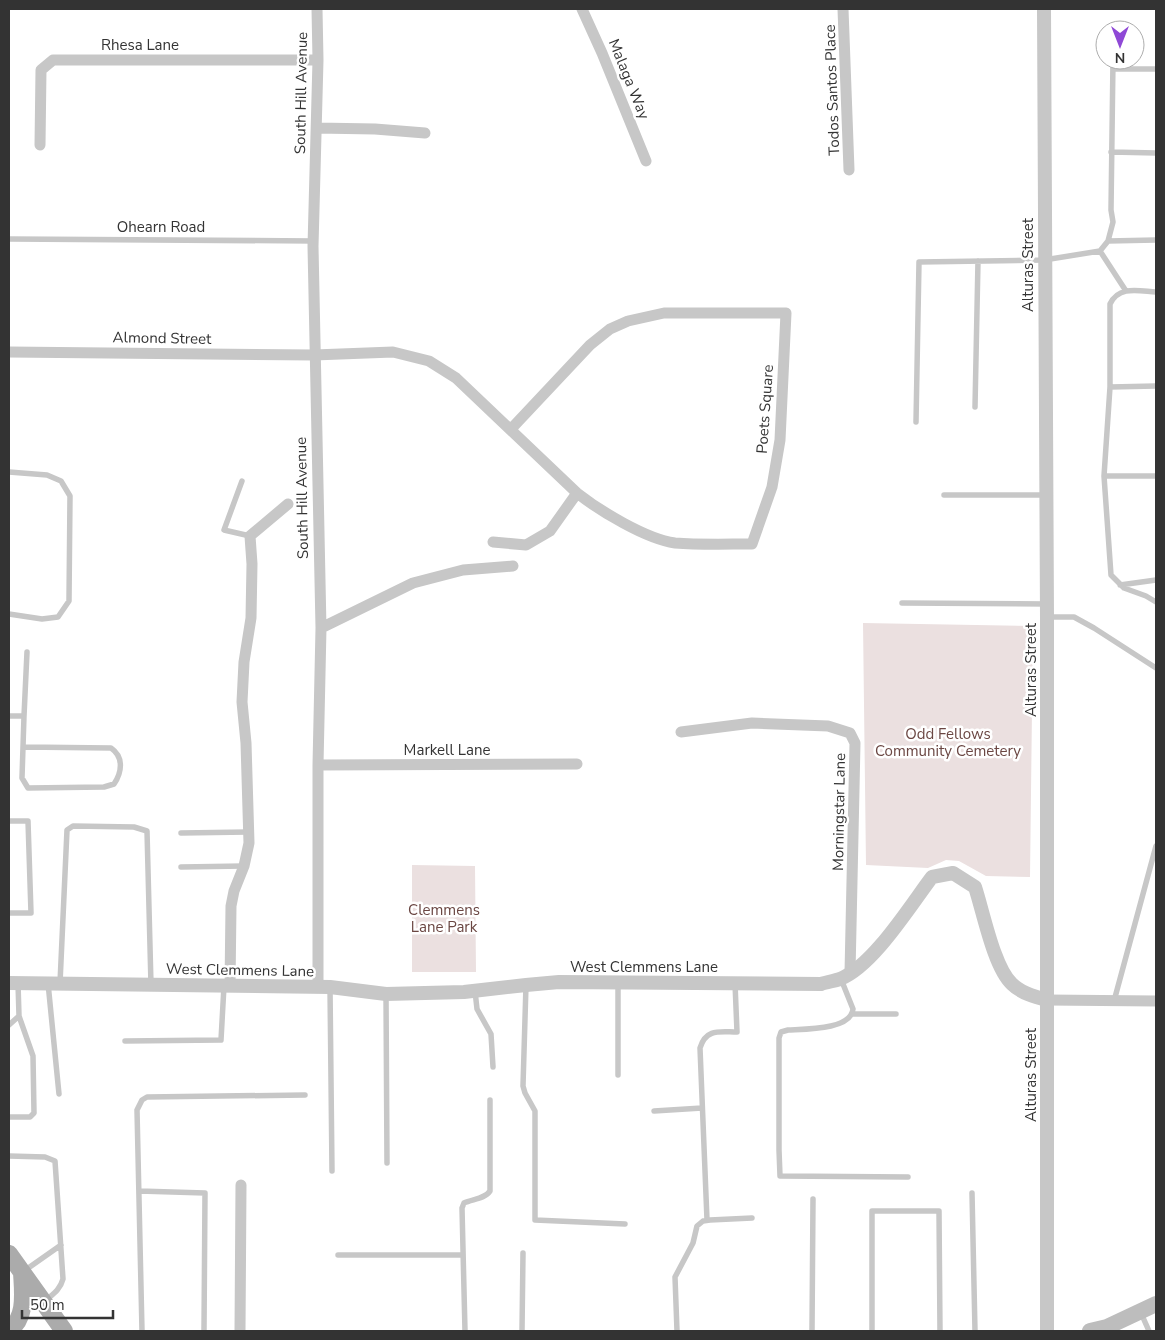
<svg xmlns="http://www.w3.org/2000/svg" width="1165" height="1340" font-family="'Nunito Sans',sans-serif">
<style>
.green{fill:#ebe0e0}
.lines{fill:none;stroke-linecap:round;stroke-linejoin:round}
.service{stroke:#c7c7c7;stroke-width:5.5}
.minor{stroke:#c7c7c7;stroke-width:11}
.tertiary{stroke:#c7c7c7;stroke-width:14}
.secondary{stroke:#bdbdbd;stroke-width:16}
.primary{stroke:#ababab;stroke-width:18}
.labels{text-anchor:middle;stroke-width:5;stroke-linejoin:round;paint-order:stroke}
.street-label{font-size:15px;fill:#333;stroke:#fff}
.park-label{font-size:15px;fill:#6b4743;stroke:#fff}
</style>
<rect width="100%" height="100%" fill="#fff"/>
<path class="green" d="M 863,623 L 1033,626 L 1030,877 L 986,876 L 959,861 L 946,860 L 928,868 L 866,865 Z
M 412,865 L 475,866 L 476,972 L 412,972 Z"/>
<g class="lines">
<path class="service" d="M 1111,29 L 1111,30
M 1113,69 L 1156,69
M 1111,152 L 1156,153
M 9,239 L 313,241
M 1108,241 L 1113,222 L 1111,210 L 1113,60
M 1100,251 L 1126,291
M 1156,292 C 1139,291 1119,285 1110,304 L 1110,387 L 1104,476 L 1111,575 L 1124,588 L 1146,596 L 1156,602
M 1110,387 L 1156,386
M 975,407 L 978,261
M 916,422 L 919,262 L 1044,260 L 1100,251 L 1108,241 L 1156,240
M 9,472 L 47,475 L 61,481 L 70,496 L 69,601 L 58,617 L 42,619 L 9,614
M 1104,476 L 1156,476
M 242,481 L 224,530 L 250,536
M 944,495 L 1047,495
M 1120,585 L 1156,580
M 902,603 L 1047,604
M 1047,617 L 1074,617 L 1094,628 L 1156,668
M 9,716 L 24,716 L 27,652
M 23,747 L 111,748 C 124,757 122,772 114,784 L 104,787 L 28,788 L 22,778 L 24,716
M 9,821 L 28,821 L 31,913 L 9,913
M 181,833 L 248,832
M 181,867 L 244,866
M 841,979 L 853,1009 C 851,1030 805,1029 788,1030 L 781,1032 L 779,1038 L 779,1150 L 780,1176 L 908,1177
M 48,983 L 59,1094
M 60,983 L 67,830 L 73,826 L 134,827 L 147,831 L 151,985
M 618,983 L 618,1075
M 526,985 L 523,1086 L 525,1093 L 535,1111 L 535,1220 L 625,1224
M 330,987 L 332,1171
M 475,991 L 477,1009 L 491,1034 L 493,1067
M 386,994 L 387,1163
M 1114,1001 L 1156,846
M 853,1014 L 896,1014
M 9,1025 L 19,1016 L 18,983
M 125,1041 L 221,1040 L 224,986
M 654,1111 L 702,1108
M 9,1117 L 30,1117 L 34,1113 L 33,1056 L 19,1016
M 9,1156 L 45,1157 L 55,1161 L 63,1279 C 60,1290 53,1294 45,1301
M 139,1191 L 205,1193 L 204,1331
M 972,1193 L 975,1331
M 707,1220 L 700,1048 C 706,1028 720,1032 737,1032 L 735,983
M 338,1255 L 463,1255
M 24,1271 L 61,1245
M 1141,1313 L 1149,1331
M 142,1331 L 137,1110 L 142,1100 L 147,1097 L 305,1095
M 465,1331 L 462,1208 L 464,1203 C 472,1199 485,1199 490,1191 L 490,1100
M 522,1331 L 523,1253
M 677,1331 L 675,1277 L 693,1243 L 697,1226 L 703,1221 L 710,1220 L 752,1218
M 812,1331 L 813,1199
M 872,1331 L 872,1211 L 939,1211 L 940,1331"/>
<path class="minor" d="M 317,9 L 318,60 L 313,246 L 321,628 L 318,765 L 318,987
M 582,9 L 602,53 L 646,161
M 843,9 L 849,170
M 317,128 L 375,129 L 425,133
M 40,145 L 41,70 L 53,60 L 318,60
M 9,352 L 314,355 L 393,352 L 429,361 L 456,378 L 577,493 C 600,511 646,539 675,543 C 700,545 727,544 752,544 L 772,487 L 780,440 L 786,313 L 664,313 L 628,321 L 610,329 L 590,345 L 511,429
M 493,542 L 526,545 L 550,531 L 577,493
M 321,628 L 413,583 L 463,570 L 513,566
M 681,732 L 752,723 L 828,726 L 850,733 L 855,743 L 850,973
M 318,765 L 577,764
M 230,986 L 231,906 L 234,891 L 244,866 L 249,843 L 246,743 L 242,702 L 244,662 L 251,618 L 252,564 L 250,536 L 288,504
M 1047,1000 L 1156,1001
M 240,1331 L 241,1185"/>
<path class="tertiary" d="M 1044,9 L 1047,617 L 1047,1331
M 9,983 L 330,987 L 386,994 L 464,992 L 526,985 L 559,982 L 821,984 C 827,982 834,981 840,979 C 873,966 910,906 932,877 L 953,873 L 975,887 C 983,911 994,968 1012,984 C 1021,993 1035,997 1047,1000"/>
<path class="secondary" d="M 1090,1331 L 1107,1327 L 1156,1304"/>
<path class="primary" d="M 9,1254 L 64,1331
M 9,1330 C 27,1318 23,1292 22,1272"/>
</g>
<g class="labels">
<g class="street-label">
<text x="140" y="50">Rhesa Lane</text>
<text transform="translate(629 79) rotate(68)" y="5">Malaga Way</text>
<text transform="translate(832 90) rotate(-92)" y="5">Todos Santos Place</text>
<text transform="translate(301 93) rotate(-89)" y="5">South Hill Avenue</text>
<text x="161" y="232">Ohearn Road</text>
<text transform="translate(1028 265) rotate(-90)" y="5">Alturas Street</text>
<text transform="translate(162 338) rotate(1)" y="5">Almond Street</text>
<text transform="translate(765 409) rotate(-86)" y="5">Poets Square</text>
<text transform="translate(302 498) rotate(-91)" y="5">South Hill Avenue</text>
<text transform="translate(1031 670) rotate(-90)" y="5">Alturas Street</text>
<text x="447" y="755">Markell Lane</text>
<text transform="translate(839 812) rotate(-89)" y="5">Morningstar Lane</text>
<text x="644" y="972">West Clemmens Lane</text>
<text transform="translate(240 970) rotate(1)" y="5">West Clemmens Lane</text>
<text transform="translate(1031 1075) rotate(-90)" y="5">Alturas Street</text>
</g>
<g class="park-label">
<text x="948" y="739">Odd Fellows<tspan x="948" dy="17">Community Cemetery</tspan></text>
<text x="444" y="915">Clemmens<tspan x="444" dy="17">Lane Park</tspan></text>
</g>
</g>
<rect width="1165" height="1340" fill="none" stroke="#333333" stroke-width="20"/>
<g transform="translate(1120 45) rotate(180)"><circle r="24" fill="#ffffff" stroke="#adadad"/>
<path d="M0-4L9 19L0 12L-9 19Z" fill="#8f48d6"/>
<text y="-8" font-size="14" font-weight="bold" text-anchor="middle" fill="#333333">N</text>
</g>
<path d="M22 1310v8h91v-8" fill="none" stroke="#333333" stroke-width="2.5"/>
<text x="30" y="1310" font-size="15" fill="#333333" stroke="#ffffff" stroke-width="4" paint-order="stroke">50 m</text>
</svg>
